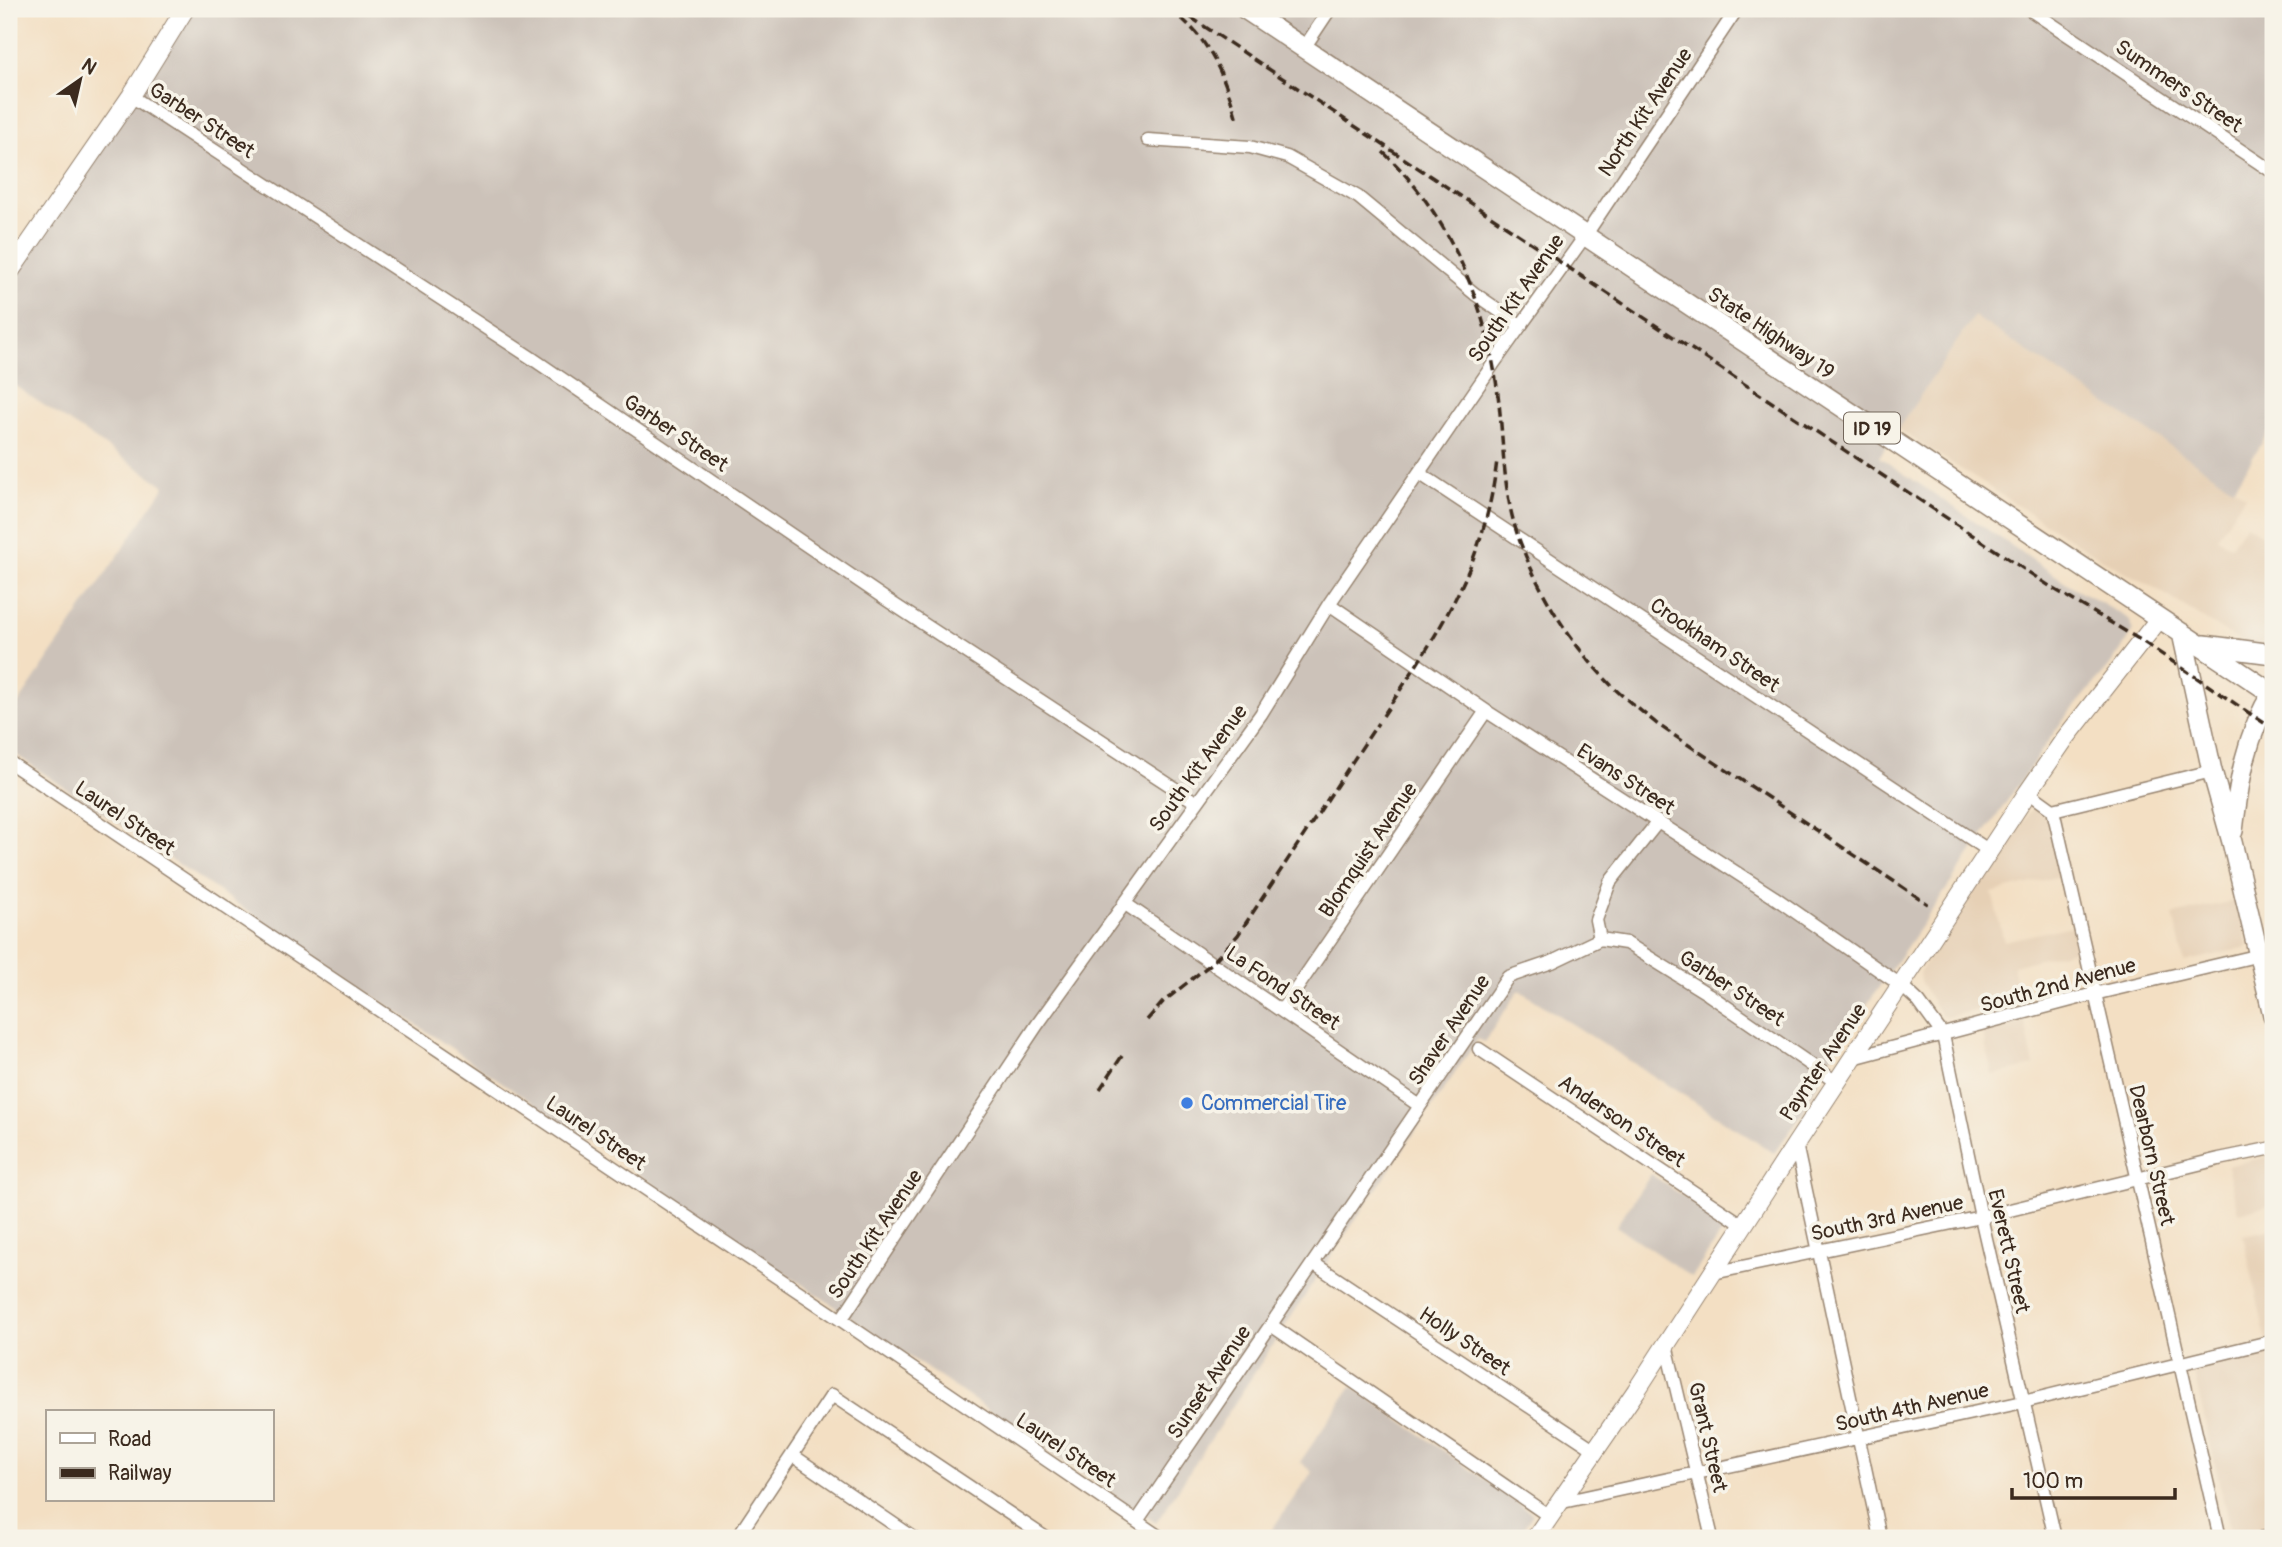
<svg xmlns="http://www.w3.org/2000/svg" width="2282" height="1547" font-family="Pangolin,sans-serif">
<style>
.built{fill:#e6d0b5}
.industrial{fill:#ccc2b9}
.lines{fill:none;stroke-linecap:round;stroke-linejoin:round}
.street-casing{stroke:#978470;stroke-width:15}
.secondary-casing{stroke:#978470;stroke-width:20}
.primary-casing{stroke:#978470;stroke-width:22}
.street{stroke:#fff;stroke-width:12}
.secondary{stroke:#fff;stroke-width:18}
.primary{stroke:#fff;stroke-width:19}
.rail{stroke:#3b2a1e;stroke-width:3.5;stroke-dasharray:10 5;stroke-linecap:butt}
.shop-dot{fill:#3f7fe0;stroke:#f7f3e8;stroke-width:2.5}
.labels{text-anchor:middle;stroke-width:7;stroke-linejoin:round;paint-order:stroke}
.shield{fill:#f7f3e8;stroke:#73665b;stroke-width:2}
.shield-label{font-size:19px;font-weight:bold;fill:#3b2a1e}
.street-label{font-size:21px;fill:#3b2a1e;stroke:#f7f3e8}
.shop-label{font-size:21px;fill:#366cbe;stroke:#f7f3e8;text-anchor:start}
</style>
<rect width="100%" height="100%" fill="#f7f3e8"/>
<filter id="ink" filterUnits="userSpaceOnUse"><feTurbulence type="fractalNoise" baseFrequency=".0143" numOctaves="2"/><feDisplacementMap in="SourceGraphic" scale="14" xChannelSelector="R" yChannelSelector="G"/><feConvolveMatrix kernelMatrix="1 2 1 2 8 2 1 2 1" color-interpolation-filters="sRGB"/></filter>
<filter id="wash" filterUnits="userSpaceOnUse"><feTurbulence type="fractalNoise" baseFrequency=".00686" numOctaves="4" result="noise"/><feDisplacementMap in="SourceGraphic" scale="28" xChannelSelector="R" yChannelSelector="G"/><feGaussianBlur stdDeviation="1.57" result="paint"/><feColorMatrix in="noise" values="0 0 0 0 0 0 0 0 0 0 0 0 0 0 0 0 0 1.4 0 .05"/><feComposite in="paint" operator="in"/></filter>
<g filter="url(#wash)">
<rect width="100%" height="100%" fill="#f3dfc3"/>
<path class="built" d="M 1974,315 L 2245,495 L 2217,538 L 2231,546 L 2246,524 L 2273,542 L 2273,638 L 2254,647 L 2231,636 L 2160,591 L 2100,558 L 1898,429 Z
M 2038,808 L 2045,814 L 2047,819 L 2060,876 L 1992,893 L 2004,941 L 2072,926 L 2077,949 L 2013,966 L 2034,1066 L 1992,1075 L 1978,1010 L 1946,1017 L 1941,1015 L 1920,981 L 1919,973 L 2030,811 Z
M 2238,900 L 2248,947 L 2184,962 L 2173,915 Z
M 2273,1155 L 2273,1204 L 2238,1213 L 2227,1166 Z
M 2273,1229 L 2273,1538 L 2232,1538 L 2193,1369 L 2269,1352 L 2243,1235 Z"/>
<path class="industrial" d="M 192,9 L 2273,9 L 2273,425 L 2234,488 L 1974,316 L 1879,457 L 2073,587 L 2129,619 L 2134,631 L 2109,667 L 2060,724 L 1833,1054 L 1802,1114 L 1774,1153 L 1519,990 L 1484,1042 L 1478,1039 L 1327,1262 L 1156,1523 L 9,750 L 9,717 L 165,486 L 9,382 L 9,278 Z
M 1651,1174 L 1726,1226 L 1692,1277 L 1616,1226 Z
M 1352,1386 L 1533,1514 L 1516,1538 L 1266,1538 L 1312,1472 L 1300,1462 Z"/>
</g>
<g filter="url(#ink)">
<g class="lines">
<g class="street-casing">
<path id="street" d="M 2029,9 L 2273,172
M 1304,48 L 1330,9
M 131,96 L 530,357 L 887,600 L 1197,803
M 1148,140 L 1250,147 L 1287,157 L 1358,197 L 1475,294 L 1520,325
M 1419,473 L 1988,850
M 1329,604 L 1486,711 L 1774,897 L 1902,986 L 1919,1002 L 1943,1035 L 1981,1217 L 2055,1538
M 9,762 L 841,1320 L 1161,1538
M 2028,792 L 2053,810 L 2220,1538
M 2053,810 L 2212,771
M 1124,903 L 1420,1106
M 1600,939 L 1626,943 L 1708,994 L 1836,1082
M 1600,939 L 1596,920 L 1610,882 L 1657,823
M 1282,1010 L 1486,711
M 1479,1049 L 1743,1225
M 1853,1058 L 2094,994 L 2273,952
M 1796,1144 L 1880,1538
M 1313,1263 L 1595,1450
M 1713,1273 L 1981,1217 L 2219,1159 L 2273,1148
M 841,1320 L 1037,1025 L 1261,714 L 1329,604 L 1494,363 L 1585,236 L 1737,9
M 1271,1325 L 1549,1516
M 1666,1345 L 1712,1538
M 792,1455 L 914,1538
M 1558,1503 L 2023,1402 L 2273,1341
M 1137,1521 L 1508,977 L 1552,962 L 1600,939
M 737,1538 L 832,1395 L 1046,1538
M 2262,1538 L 2273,1536"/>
</g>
<g class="secondary-casing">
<path id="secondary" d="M 9,273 L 131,96 L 185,9
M 1535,1538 L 1636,1391 L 1796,1144 L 2028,792 L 2064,740 L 2159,619"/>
</g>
<g class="primary-casing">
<path id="primary" d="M 1245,9 L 2273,694
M 2182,633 L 2212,771 L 2232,842 L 2273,1015
M 2204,645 L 2273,654
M 2233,831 C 2239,781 2246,734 2273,692"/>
</g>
<use href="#street" class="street"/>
<use href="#secondary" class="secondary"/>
<use href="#primary" class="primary"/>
<path class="rail" d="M 1178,9 L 2054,589 L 2142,641 L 2273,729
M 1181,18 C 1212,44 1227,83 1237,120
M 1383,152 C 1452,216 1489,311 1499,403 C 1504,449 1503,495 1519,539 C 1540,596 1573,648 1616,690 C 1629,702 1644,713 1657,724 L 1928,904
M 1383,716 C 1440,630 1485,566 1497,460
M 1147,1020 L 1163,1002 L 1212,963 L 1238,935 L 1378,723
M 1100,1089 L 1122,1056"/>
</g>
</g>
<circle class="shop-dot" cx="1187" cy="1103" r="7"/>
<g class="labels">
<rect class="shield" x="1844" y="412.5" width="56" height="31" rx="5"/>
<g class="shield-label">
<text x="1872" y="435">ID 19</text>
</g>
<g class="street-label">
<text transform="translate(2179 86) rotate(34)" y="7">Summers Street</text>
<text transform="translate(1645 112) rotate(-56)" y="7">North Kit Avenue</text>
<text transform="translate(202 120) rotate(33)" y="7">Garber Street</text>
<text transform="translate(1516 298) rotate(-55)" y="7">South Kit Avenue</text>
<text transform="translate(1771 333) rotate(34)" y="7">State Highway 19</text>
<text transform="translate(676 433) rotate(34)" y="7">Garber Street</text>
<text transform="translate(1715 645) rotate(34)" y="7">Crookham Street</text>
<text transform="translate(1198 768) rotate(-54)" y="7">South Kit Avenue</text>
<text transform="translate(1626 779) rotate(33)" y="7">Evans Street</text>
<text transform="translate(125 818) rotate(34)" y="7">Laurel Street</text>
<text transform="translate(1368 850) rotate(-56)" y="7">Blomquist Avenue</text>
<text transform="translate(2058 985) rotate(-15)" y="7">South 2nd Avenue</text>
<text transform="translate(1283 988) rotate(34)" y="7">La Fond Street</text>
<text transform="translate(1732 988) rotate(33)" y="7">Garber Street</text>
<text transform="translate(1449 1030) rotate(-56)" y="7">Shaver Avenue</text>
<text transform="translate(1823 1062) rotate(-56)" y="7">Paynter Avenue</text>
<text transform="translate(1622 1121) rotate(34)" y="7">Anderson Street</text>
<text transform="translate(596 1133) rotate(34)" y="7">Laurel Street</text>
<text transform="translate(2152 1155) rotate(77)" y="7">Dearborn Street</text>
<text transform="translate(1887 1218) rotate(-12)" y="7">South 3rd Avenue</text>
<text transform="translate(875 1234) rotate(-56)" y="7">South Kit Avenue</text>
<text transform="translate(2009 1251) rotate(77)" y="7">Everett Street</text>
<text transform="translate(1465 1341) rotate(34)" y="7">Holly Street</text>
<text transform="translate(1209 1382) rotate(-56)" y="7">Sunset Avenue</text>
<text transform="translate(1912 1407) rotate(-13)" y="7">South 4th Avenue</text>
<text transform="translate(1708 1437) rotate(77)" y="7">Grant Street</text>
<text transform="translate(1066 1450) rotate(34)" y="7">Laurel Street</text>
</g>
<g class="shop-label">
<text x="1201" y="1110">Commercial Tire</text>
</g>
</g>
<rect width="2282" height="1547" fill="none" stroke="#f7f3e8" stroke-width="35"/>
<rect x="46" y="1410" width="228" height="91" fill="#f7f3e8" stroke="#aca397" stroke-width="2"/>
<rect x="60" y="1433" width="35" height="10" fill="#ffffff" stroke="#aca397" stroke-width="2"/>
<text x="108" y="1446" font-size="21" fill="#3b2a1e">Road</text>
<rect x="60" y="1468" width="35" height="10" fill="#3b2a1e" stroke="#aca397" stroke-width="2"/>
<text x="108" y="1480" font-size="21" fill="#3b2a1e">Railway</text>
<g transform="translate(80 80) rotate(34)" stroke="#f7f3e8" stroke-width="5" paint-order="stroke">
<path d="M0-5L12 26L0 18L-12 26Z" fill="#3b2a1e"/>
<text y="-10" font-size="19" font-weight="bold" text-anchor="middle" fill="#3b2a1e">N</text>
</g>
<path d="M2012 1488v10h163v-10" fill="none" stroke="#3b2a1e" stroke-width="3.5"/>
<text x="2023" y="1488" font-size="21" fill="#3b2a1e" stroke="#f7f3e8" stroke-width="5" paint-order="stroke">100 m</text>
</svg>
